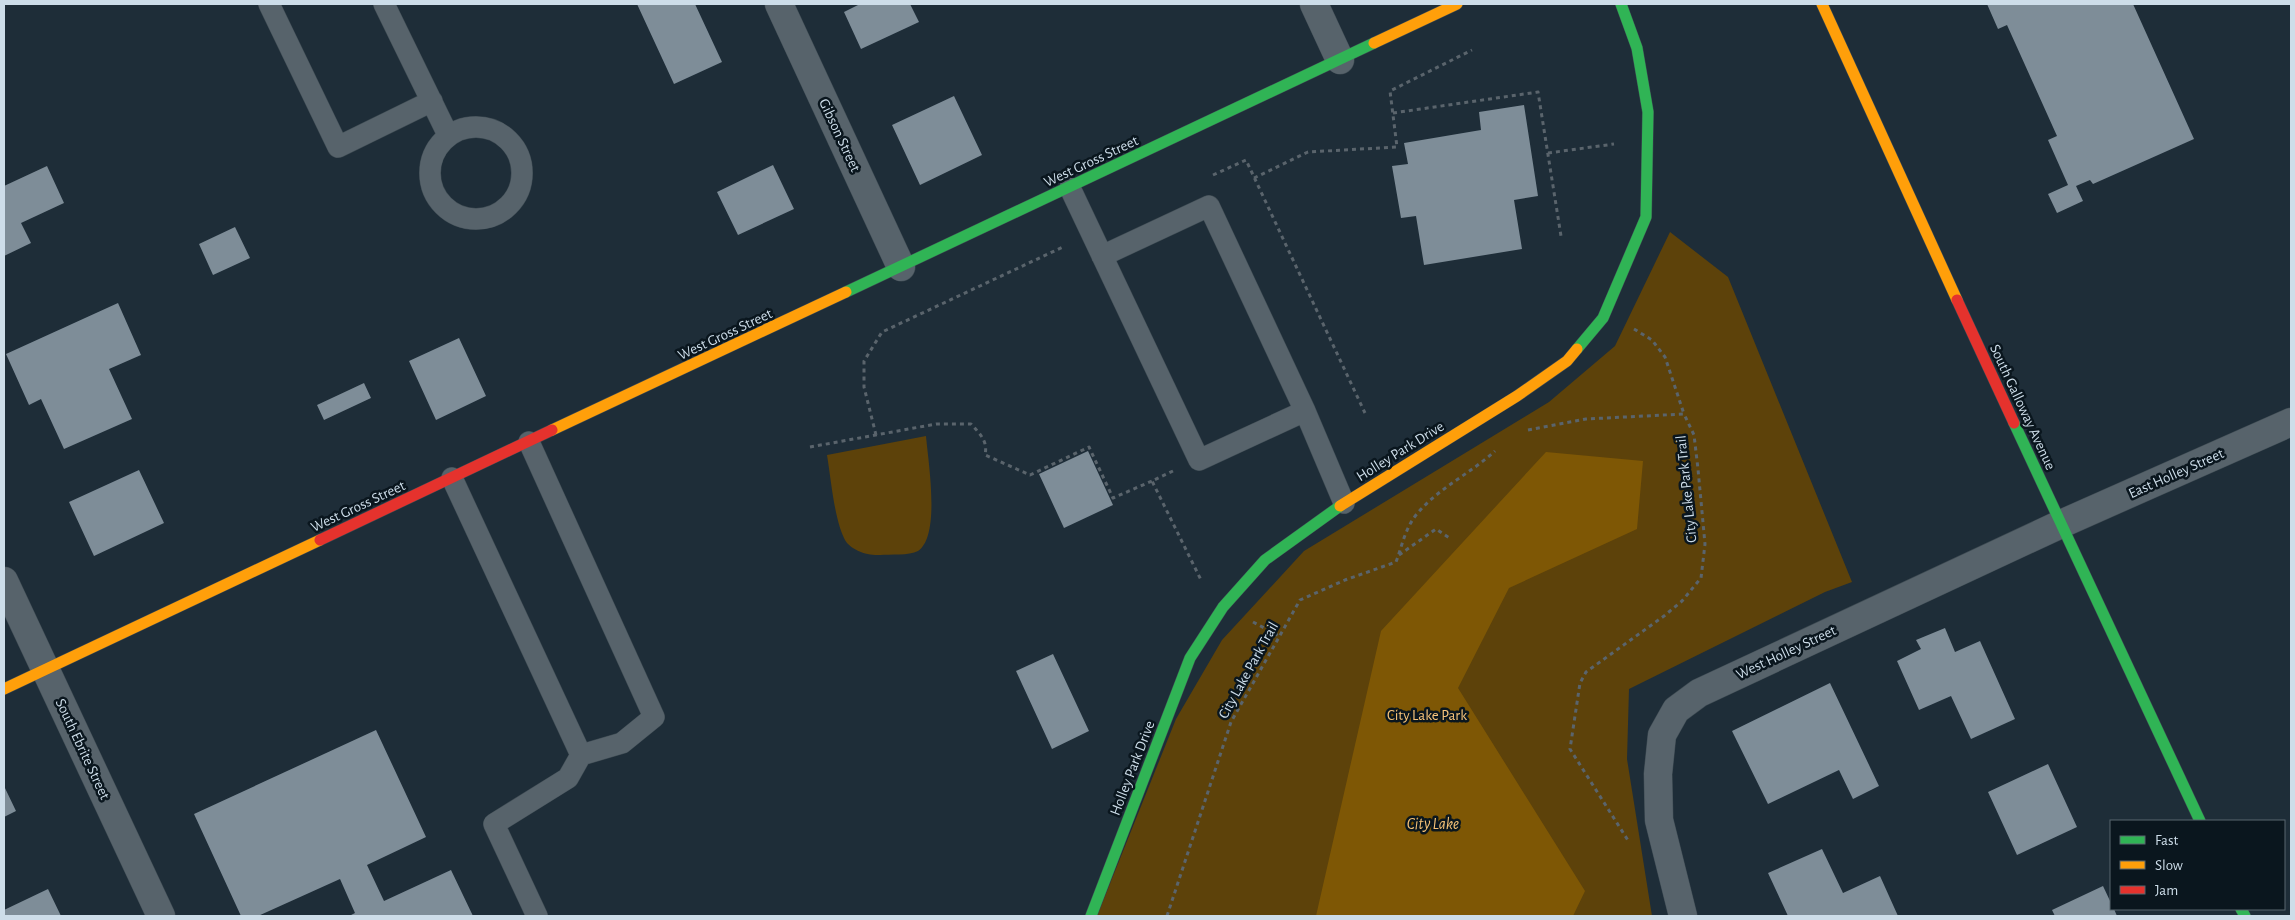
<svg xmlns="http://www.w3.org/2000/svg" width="2295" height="920" font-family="'Alegreya Sans',sans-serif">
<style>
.green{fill:#5d420a}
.water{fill:#7e5705}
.building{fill:#7e8d98}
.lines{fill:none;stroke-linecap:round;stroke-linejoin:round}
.lane-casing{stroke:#3d4a52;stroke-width:22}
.street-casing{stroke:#3d4a52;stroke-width:29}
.fast-casing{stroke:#3d4a52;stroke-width:12}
.slow-casing{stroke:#3d4a52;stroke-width:12}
.jam-casing{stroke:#3d4a52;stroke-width:12}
.path{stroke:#5a646c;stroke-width:3;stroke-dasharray:4 4;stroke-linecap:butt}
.lane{stroke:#57636b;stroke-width:21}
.street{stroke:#57636b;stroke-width:28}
.fast{stroke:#30b455;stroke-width:11}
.slow{stroke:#ff9f0a;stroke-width:11}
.jam{stroke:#e5322d;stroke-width:11}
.labels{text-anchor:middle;stroke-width:5;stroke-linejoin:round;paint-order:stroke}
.street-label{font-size:15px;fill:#cddde9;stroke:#0a161e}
.park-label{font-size:15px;fill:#f8c57b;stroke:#0a161e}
.water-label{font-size:16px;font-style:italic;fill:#f6c378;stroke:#0a161e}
</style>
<rect width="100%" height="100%" fill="#1e2d38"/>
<path class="green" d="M 1670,232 L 1728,277 L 1852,582 L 1825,592 L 1629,689 L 1627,759 L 1652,916 L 1097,916 L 1176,719 L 1222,640 L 1304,551 L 1549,402 L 1615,346 Z
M 926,436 C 928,460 941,536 918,551 C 909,556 890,554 880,555 C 868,556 849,550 844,538 C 834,517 831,479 827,455 Z"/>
<path class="water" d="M 1546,452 L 1643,461 L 1637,529 L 1509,588 L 1458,688 L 1585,891 L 1573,916 L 1316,916 L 1381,631 Z"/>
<path class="building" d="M 637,4 L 695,4 L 722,62 L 674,84 Z
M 860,4 L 910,4 L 919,22 L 861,49 L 844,12 Z
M 1987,4 L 2133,4 L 2194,139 L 2093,184 L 2090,180 L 2076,186 L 2083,201 L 2057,213 L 2048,194 L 2068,185 L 2048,140 L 2057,136 L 2007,25 L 1998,29 Z
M 954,96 L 982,155 L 920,185 L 892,125 Z
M 1524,105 L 1538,196 L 1514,200 L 1522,249 L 1424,265 L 1416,216 L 1401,218 L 1392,166 L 1408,164 L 1404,143 L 1481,130 L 1479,112 Z
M 773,165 L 794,209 L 738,235 L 717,192 Z
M 47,166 L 64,203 L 21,223 L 31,243 L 4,256 L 4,186 Z
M 235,227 L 250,258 L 213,275 L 199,244 Z
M 118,303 L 141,355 L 109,369 L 132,419 L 64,449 L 41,399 L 29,405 L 6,354 Z
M 459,338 L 486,396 L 436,420 L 409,361 Z
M 364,383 L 371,398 L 324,420 L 317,405 Z
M 1088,451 L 1113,505 L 1064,528 L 1039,474 Z
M 139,470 L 164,523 L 94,556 L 69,502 Z
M 1945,628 L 1955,652 L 1980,641 L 2015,719 L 1971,739 L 1951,696 L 1919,710 L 1897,661 L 1921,649 L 1916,640 Z
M 1053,654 L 1089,731 L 1052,749 L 1016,671 Z
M 1830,683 L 1879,786 L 1853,799 L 1839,770 L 1768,804 L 1732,731 Z
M 376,730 L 426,837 L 367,865 L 384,901 L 451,870 L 473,916 L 349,916 L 355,913 L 340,879 L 258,916 L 241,916 L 194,814 Z
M 2048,764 L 2077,827 L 2017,855 L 1988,792 Z
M 4,786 L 16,811 L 4,817 Z
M 1822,849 L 1843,893 L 1880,876 L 1898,916 L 1788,916 L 1768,873 Z
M 2103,886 L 2111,903 L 2111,909 L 2114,909 L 2117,916 L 2055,916 L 2052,910 Z
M 48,889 L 61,916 L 4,916 L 4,910 Z"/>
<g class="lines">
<g class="lane-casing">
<path id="lane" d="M 269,4 L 338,147 L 432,101
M 384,4 L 448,135
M430 173a46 46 0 1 1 92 0a46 46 0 1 1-92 0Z
M 1070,188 L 1199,460 L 1305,411 L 1344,503
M 1102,256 L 1209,206 L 1305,411
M 529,442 L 654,717 L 622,743 L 581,755
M 452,478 L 581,755 L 568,778 L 494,824 L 537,916"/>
</g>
<g class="street-casing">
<path id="street" d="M 779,4 L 901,267
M 1314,4 L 1340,60
M 4,581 L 161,916
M 1683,916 L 1659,820 L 1658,774 L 1662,735 L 1676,710 L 1699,693 L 2061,524 L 2291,422"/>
</g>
<g class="fast-casing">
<path id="fast" d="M 846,292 L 1374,43
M 1577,349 L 1603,318 L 1646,217 L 1648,112 L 1637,48 L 1621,4
M 2014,423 L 2200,821
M 2241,909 L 2245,916
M 1091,916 L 1190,658 L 1223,607 L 1265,560 L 1340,506"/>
</g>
<g class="slow-casing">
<path id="slow" d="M 1822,4 L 1957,300
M 1374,43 L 1457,4
M 552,430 L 846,292
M 1340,506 L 1517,396 L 1567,361 L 1577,349
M 4,689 L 320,540"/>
</g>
<g class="jam-casing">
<path id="jam" d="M 1957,300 L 2014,423
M 320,540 L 552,430"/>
</g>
<path class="path" d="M 1393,113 L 1538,92 L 1561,236
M 1548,153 L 1614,144
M 1213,175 L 1246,160 L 1365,413
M 1254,178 L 1308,152 L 1397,147 L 1390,91 L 1472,50
M 1634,329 L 1652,340 L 1665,357 L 1684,414
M 1528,430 L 1586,419 L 1684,414 L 1694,435 L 1698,469 L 1705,544 L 1701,578 L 1682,601 L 1664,616 L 1586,672 L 1580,683 L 1570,749 L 1629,842
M 876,435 L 864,387 L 864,361 L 882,332 L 1065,246
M 810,447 L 936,424 L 971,424 C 980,434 988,441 985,455 L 1030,475 L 1089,447 L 1113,498 L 1152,481
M 1173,471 L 1152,481 L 1202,582
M 1399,555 L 1436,529 L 1451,539
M 1253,622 L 1279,636
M 1167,916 L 1231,722 L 1300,600 L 1345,580 L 1396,562 C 1402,546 1405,529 1416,515 C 1438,488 1470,474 1495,451"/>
<use href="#lane" class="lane"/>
<use href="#street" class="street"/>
<use href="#fast" class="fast"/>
<use href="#slow" class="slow"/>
<use href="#jam" class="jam"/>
</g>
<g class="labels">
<g class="street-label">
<text transform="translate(840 135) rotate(65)" y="5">Gibson Street</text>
<text transform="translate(1091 161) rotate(-25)" y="5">West Gross Street</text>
<text transform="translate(725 334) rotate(-25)" y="5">West Gross Street</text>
<text transform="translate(2023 407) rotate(65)" y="5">South Galloway Avenue</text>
<text transform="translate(1400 451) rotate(-32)" y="5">Holley Park Drive</text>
<text transform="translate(2176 473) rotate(-24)" y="5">East Holley Street</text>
<text transform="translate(1686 489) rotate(-96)" y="5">City Lake Park Trail</text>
<text transform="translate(358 506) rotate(-25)" y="5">West Gross Street</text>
<text transform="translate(1786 652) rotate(-25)" y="5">West Holley Street</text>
<text transform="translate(1248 670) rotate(-61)" y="5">City Lake Park Trail</text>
<text transform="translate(83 749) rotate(65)" y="5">South Ebrite Street</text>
<text transform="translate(1132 768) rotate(-69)" y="5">Holley Park Drive</text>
</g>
<g class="park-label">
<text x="1427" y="720">City Lake Park</text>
</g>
<g class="water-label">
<text x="1433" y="829">City Lake</text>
</g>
</g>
<rect width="2295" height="920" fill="none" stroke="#cddde9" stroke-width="10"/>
<rect x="2110" y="820" width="175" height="90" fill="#0a161e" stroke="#58666f"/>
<rect x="2120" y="836" width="25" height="8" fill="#30b455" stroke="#58666f"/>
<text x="2155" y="845" font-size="15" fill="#cddde9">Fast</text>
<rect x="2120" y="861" width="25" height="8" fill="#ff9f0a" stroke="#58666f"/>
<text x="2155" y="870" font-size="15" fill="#cddde9">Slow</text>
<rect x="2120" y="886" width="25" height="8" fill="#e5322d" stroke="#58666f"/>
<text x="2155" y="895" font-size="15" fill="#cddde9">Jam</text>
</svg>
